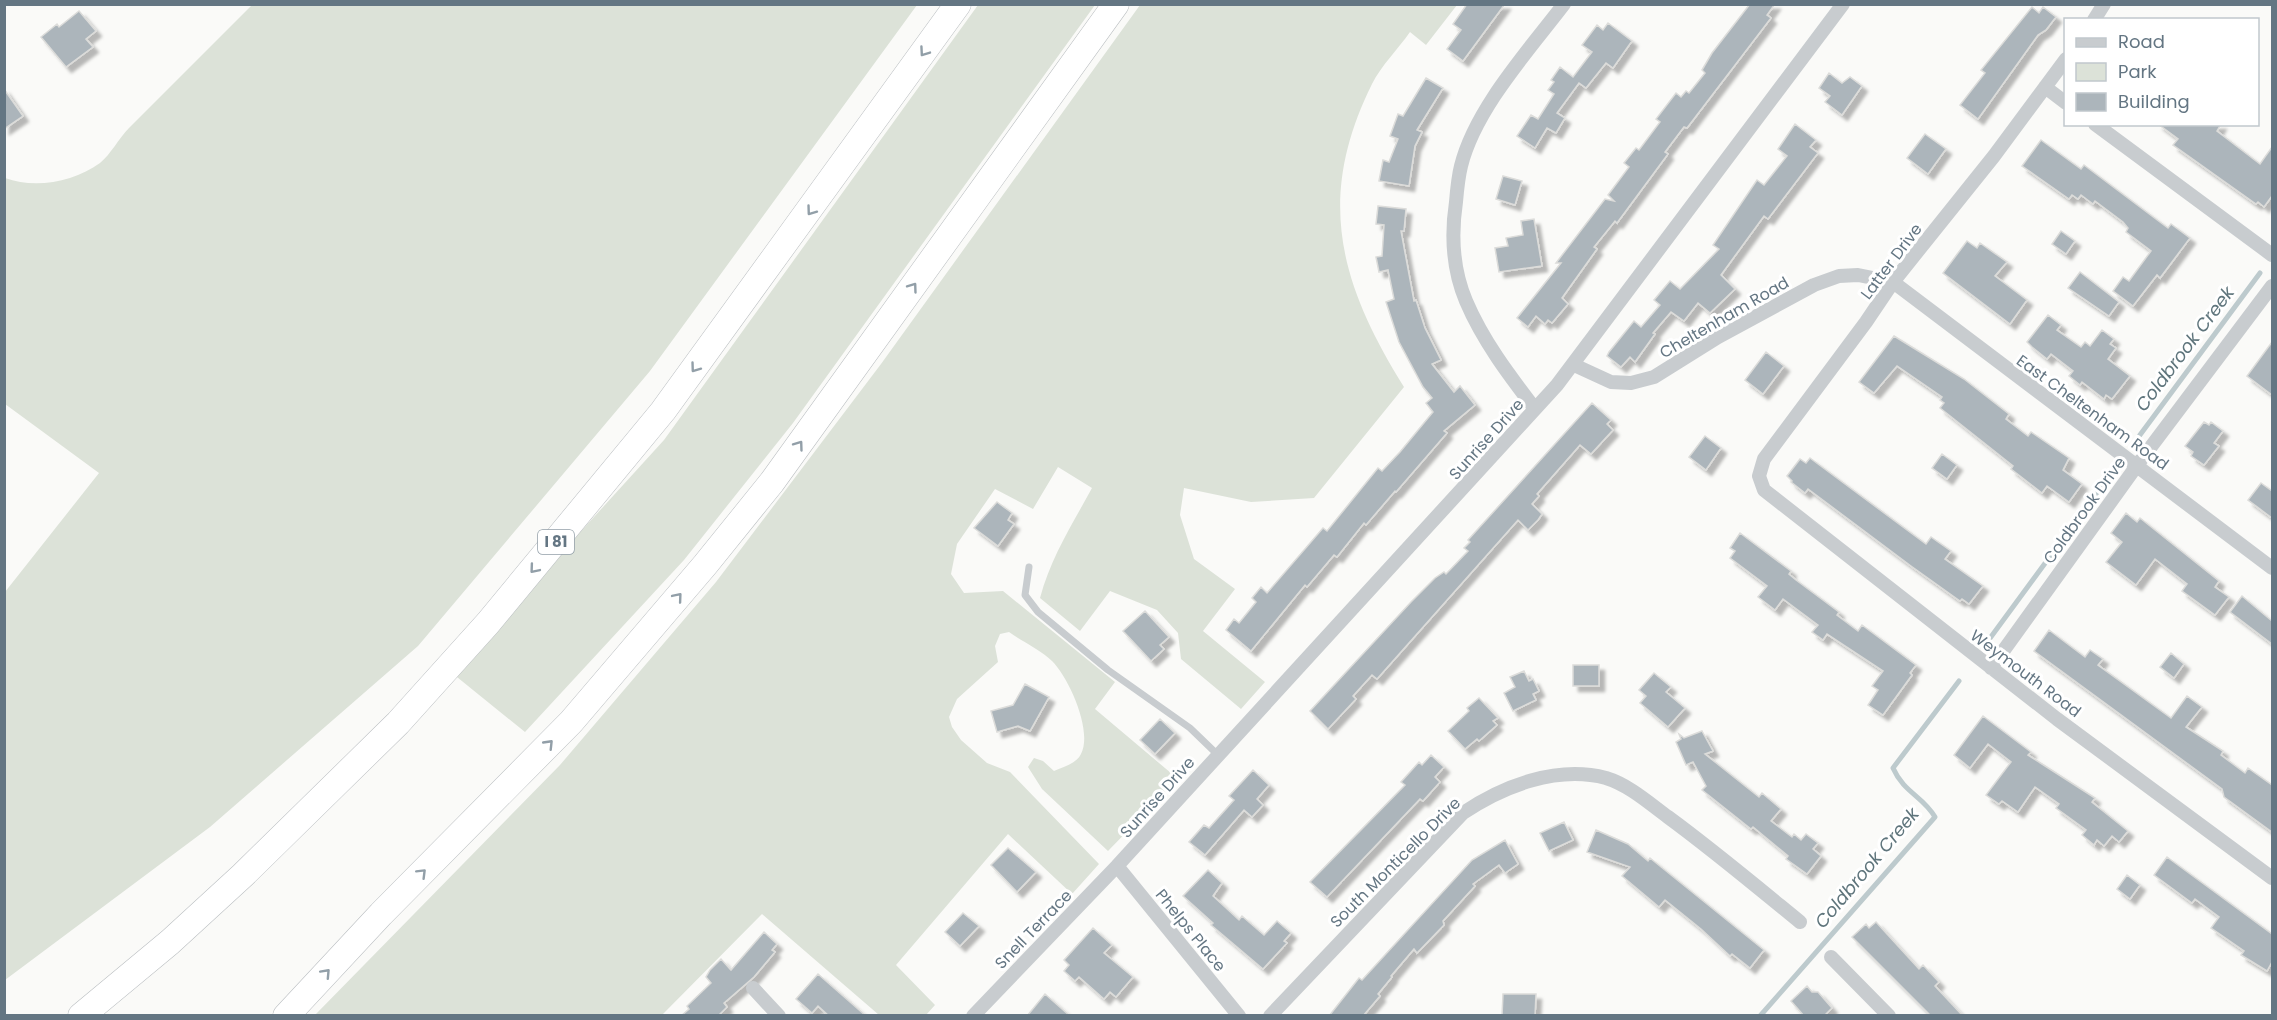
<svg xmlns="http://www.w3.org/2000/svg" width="2277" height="1020" font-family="Poppins,sans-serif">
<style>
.green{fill:#dce2d8}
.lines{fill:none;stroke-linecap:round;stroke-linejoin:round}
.stream{stroke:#bdcacd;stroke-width:5}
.building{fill:#acb5bb;stroke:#dcdcda;stroke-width:1.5;filter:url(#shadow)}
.highway-casing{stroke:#babec1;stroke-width:27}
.lane{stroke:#c8cccf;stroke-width:7}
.street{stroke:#c8cccf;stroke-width:14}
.highway{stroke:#fff;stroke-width:26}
.oneway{stroke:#929fa8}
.labels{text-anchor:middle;stroke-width:6;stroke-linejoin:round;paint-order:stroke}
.shield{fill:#fff;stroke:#929fa8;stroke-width:1.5}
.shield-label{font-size:15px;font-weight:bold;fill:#647683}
.street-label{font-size:16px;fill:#647683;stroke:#fff}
.water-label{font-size:18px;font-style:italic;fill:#5f757c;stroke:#fff}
</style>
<defs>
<filter id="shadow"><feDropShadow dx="5.5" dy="5.5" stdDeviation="1.5" flood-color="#0004"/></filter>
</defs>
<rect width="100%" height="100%" fill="#fafaf8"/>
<path class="green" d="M 252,5 L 917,5 L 650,371 L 418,646 L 210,827 L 5,980 L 5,592 L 99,473 L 5,404 L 5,178 C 35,189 74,182 100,163 C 111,154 119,138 129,128 C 170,87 211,46 252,5 Z
M 978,5 L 1095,5 L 793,423 L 684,560 L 525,732 L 452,673 L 664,440 Z
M 1140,5 L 1457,5 L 1426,45 L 1410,32 C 1398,49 1381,66 1372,84 C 1315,199 1340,284 1404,387 L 1314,498 L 1251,502 L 1184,488 L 1180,515 L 1194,559 L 1235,589 L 1203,631 L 1265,682 L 1241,709 L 1181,659 L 1178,633 L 1157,610 L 1110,591 L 1080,631 L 1040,598 C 1051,557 1072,525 1092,488 L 1058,467 L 1033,509 L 995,489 L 957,544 L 951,574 L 964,593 L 1003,591 L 1115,682 L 1095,709 L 1178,779 L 1108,851 L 1042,789 L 1028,767 L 1034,758 L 1043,761 L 1054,771 C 1063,767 1076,764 1081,754 C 1093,731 1069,678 1052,661 C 1041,650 1023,642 1009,632 L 1000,634 L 995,646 L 998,662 L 957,699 L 949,717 L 952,727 L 961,740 L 987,763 L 1010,772 L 1099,864 L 1072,894 L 1008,834 L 896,965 L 935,1005 L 926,1015 L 879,1015 L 762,914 L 662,1015 L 315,1015 L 560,765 L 716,582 L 881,364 Z"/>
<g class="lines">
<path class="stream" d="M 2134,443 L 2260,273
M 1985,645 L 2112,472
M 1760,1016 L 1935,817 C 1923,796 1904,793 1893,768 L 1959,681"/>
</g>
<path class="building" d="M 1467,4 L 1505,4 L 1463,61 L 1447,49 L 1461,30 L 1453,24 Z
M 1750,4 L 1775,4 L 1767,15 L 1771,18 L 1687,128 L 1684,127 L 1665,152 L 1668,154 L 1617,223 L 1615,221 L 1594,247 L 1597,249 L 1562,298 L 1568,304 L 1552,323 L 1548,320 L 1545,324 L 1536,316 L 1528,327 L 1517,318 L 1561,263 L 1556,263 L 1605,199 L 1614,201 L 1608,195 L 1629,167 L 1624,163 L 1636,148 L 1639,150 L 1660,122 L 1656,119 L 1676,93 L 1681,97 L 1686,91 L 1689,93 L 1705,73 L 1702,70 L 1712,53 Z
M 2032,7 L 2039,13 L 2043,7 L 2056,17 L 2046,30 L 2038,35 L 1978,119 L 1960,105 L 1985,73 L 1981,70 Z
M 79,11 L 96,31 L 86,39 L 93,47 L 66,67 L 41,37 L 57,24 L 59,27 Z
M 1608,23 L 1632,41 L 1613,68 L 1606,63 L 1586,88 L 1579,83 L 1557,113 L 1565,118 L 1556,133 L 1547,128 L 1535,148 L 1517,136 L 1531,115 L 1538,119 L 1554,94 L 1548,90 L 1554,82 L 1551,80 L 1560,67 L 1573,77 L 1592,52 L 1582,45 L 1597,25 L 1603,30 Z
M 1829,73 L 1842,83 L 1850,77 L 1862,86 L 1842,115 L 1825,102 L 1830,96 L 1819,88 Z
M 1426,78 L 1443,88 L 1417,130 L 1422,132 L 1415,146 L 1409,186 L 1379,181 L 1383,160 L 1389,162 L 1398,139 L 1390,136 L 1398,114 L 1403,116 Z
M 4,89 L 23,116 L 4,129 Z
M 1795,124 L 1816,140 L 1810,147 L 1818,153 L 1768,219 L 1764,216 L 1721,275 L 1735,289 L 1710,313 L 1698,303 L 1684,321 L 1671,312 L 1653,333 L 1655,334 L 1635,362 L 1630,357 L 1621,367 L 1607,356 L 1609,352 L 1634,321 L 1641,327 L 1660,305 L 1654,300 L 1670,281 L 1680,289 L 1719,249 L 1713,245 L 1757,180 L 1764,185 L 1787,156 L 1778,149 Z
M 2158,124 L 2221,124 L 2217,131 L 2260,164 L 2272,147 L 2272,196 L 2264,207 L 2258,202 L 2256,204 L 2173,145 L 2178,139 Z
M 1925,134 L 1946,149 L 1928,174 L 1907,158 Z
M 2041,140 L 2081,169 L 2084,165 L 2168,228 L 2171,224 L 2190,238 L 2160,278 L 2157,275 L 2133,306 L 2113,291 L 2123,277 L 2129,281 L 2151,251 L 2126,232 L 2128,228 L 2123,222 L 2095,201 L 2093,204 L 2081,195 L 2078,199 L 2072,195 L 2069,199 L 2022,166 Z
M 1503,176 L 1522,181 L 1515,205 L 1496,199 Z
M 1378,206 L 1406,209 L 1404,231 L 1401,231 L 1414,301 L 1416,300 L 1425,328 L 1441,360 L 1432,364 L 1454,392 L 1460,386 L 1475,405 L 1444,431 L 1447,433 L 1396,492 L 1395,491 L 1366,525 L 1364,523 L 1337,557 L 1334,555 L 1307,587 L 1305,585 L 1251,651 L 1226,630 L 1234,619 L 1239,623 L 1256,602 L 1252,598 L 1261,587 L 1267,593 L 1323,528 L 1327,531 L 1378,468 L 1382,471 L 1400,452 L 1433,412 L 1426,403 L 1432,398 L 1423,387 L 1399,342 L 1386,302 L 1394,299 L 1388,270 L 1379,272 L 1376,257 L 1382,256 L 1384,225 L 1376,224 Z
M 1534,219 L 1542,266 L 1499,272 L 1495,248 L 1508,246 L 1506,238 L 1523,235 L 1521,221 Z
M 2061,231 L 2075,241 L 2066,254 L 2052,244 Z
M 1967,241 L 1977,248 L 1980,243 L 2007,262 L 1995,276 L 2027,300 L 2010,324 L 1943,273 Z
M 2080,272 L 2119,302 L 2109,316 L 2068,288 Z
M 2048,315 L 2061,325 L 2057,330 L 2081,347 L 2085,342 L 2090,346 L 2102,330 L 2114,339 L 2110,344 L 2116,348 L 2108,359 L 2130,376 L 2112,399 L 2106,395 L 2104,399 L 2082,382 L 2080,385 L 2069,376 L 2073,371 L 2051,354 L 2047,359 L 2032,347 L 2027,342 Z
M 1894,336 L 1964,379 L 2009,414 L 2006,419 L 2028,436 L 2031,432 L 2069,458 L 2063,470 L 2082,484 L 2069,502 L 2047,486 L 2042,493 L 2011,469 L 2013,466 L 1940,408 L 1944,403 L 1940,400 L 1942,397 L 1897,366 L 1874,393 L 1859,382 Z
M 2272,342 L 2272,395 L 2247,376 Z
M 1766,352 L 1784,366 L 1763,394 L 1745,380 Z
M 1592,403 L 1611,420 L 1607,424 L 1613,430 L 1591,454 L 1580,445 L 1537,494 L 1539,496 L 1532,504 L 1542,514 L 1538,520 L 1528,530 L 1518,520 L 1377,679 L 1372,675 L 1353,696 L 1356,699 L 1328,729 L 1310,711 L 1411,602 L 1435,578 L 1444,572 L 1446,574 L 1468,551 L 1464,548 L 1470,542 L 1468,540 Z
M 2204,422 L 2209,425 L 2211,422 L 2223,431 L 2214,443 L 2219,446 L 2204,465 L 2191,456 L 2193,452 L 2185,446 Z
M 1705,436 L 1721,448 L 1706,470 L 1689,457 Z
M 1942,454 L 1957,465 L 1947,479 L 1932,468 Z
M 1810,458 L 1926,544 L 1931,537 L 1951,551 L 1945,559 L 1983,586 L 1969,604 L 1962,599 L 1960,601 L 1911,566 L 1808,489 L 1805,493 L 1791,482 L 1792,481 L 1787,476 L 1800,459 L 1806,463 Z
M 2261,483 L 2272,491 L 2272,518 L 2248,500 Z
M 997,502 L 1012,513 L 1008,520 L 1014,524 L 998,546 L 974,528 Z
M 2126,513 L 2137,522 L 2140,518 L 2219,581 L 2215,587 L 2229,597 L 2215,615 L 2182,591 L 2187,584 L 2155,559 L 2136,585 L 2106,562 L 2122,542 L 2111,533 Z
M 1740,533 L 1791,571 L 1789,574 L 1796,580 L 1839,612 L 1837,615 L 1858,631 L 1862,625 L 1916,665 L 1910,673 L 1912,675 L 1883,715 L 1868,705 L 1878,690 L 1872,686 L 1883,671 L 1827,634 L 1823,640 L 1812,632 L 1818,625 L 1783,599 L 1775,610 L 1758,597 L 1767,586 L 1730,558 L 1735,551 L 1730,548 Z
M 2242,596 L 2272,621 L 2272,644 L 2230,612 Z
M 1145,611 L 1169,637 L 1160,645 L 1164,649 L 1151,661 L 1123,631 Z
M 2049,630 L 2085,657 L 2090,650 L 2103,659 L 2098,665 L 2171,718 L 2187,696 L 2202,707 L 2186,727 L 2223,751 L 2221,755 L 2245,773 L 2248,768 L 2272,785 L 2272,832 L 2224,797 L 2222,789 L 2034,651 Z
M 2171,653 L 2184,664 L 2174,678 L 2160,667 Z
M 1573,665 L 1599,665 L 1599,686 L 1573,686 Z
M 1524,671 L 1529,681 L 1533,679 L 1539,691 L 1533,694 L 1536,700 L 1513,711 L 1504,693 L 1515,687 L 1510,677 Z
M 1654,673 L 1671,687 L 1666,692 L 1685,708 L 1668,727 L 1640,703 L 1646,696 L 1639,690 Z
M 1025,684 L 1049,697 L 1030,731 L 1018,726 L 997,732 L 991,711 L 1013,705 Z
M 1479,698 L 1498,718 L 1493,721 L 1497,725 L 1479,741 L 1477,739 L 1465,749 L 1448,731 L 1469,711 L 1467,708 Z
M 1983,716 L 2031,752 L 2028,755 L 2095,798 L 2092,802 L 2128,831 L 2119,842 L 2112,836 L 2104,846 L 2097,840 L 2094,845 L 2082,835 L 2086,830 L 2056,808 L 2059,804 L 2035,787 L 2018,812 L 2002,801 L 1999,804 L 1986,795 L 2011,762 L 1988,744 L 1970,768 L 1954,755 Z
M 1160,719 L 1175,733 L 1155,754 L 1140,740 Z
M 1702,731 L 1713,751 L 1705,754 L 1759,797 L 1762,793 L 1781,809 L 1771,821 L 1792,837 L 1794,834 L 1801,840 L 1806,834 L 1818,843 L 1813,849 L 1821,856 L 1807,874 L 1786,859 L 1788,856 L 1753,827 L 1751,829 L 1702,790 L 1706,786 L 1693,762 L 1686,765 L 1676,742 L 1681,739 L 1679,734 L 1684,738 Z
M 1431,755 L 1444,767 L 1435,777 L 1440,782 L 1423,801 L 1420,799 L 1327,897 L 1310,882 L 1405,785 L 1401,782 L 1419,762 L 1422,765 Z
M 1253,770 L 1269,785 L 1257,799 L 1263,805 L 1252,817 L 1244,810 L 1205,855 L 1189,842 L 1204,825 L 1209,828 L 1234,800 L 1229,796 Z
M 1564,822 L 1573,840 L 1549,851 L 1540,833 Z
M 1596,830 L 1628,844 L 1648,861 L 1650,858 L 1764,950 L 1750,968 L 1732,954 L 1730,956 L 1701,929 L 1665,900 L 1659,907 L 1622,876 L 1630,867 L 1587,852 Z
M 1505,840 L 1518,864 L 1505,873 L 1499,865 L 1473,884 L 1475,886 L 1443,921 L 1444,925 L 1417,953 L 1414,949 L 1391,976 L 1392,977 L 1378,994 L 1380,996 L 1363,1016 L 1329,1016 L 1359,978 L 1362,980 L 1472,860 Z
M 1008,848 L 1036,872 L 1017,892 L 991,865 Z
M 2167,857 L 2272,934 L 2272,962 L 2267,971 L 2241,955 L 2244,951 L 2211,928 L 2219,917 L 2195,899 L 2192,903 L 2154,875 Z
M 1208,870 L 1222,883 L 1213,896 L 1239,920 L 1242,916 L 1264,935 L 1277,921 L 1291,933 L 1284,941 L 1287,943 L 1263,969 L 1211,925 L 1213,923 L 1183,896 Z
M 2127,875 L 2140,885 L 2130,899 L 2117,889 Z
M 963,913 L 979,926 L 960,946 L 945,932 Z
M 1876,922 L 1919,969 L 1923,965 L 1939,982 L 1935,986 L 1963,1016 L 1931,1016 L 1852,937 L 1866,924 L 1869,928 Z
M 1093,928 L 1112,945 L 1104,953 L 1133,977 L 1116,997 L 1110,992 L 1104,999 L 1079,977 L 1075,981 L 1064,971 L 1069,965 L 1064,960 Z
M 764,932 L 777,944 L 772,950 L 775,952 L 754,977 L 724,1003 L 727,1007 L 718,1016 L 681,1016 L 689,1009 L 687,1006 L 711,983 L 706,977 L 710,970 L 721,959 L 731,970 Z
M 818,974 L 866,1016 L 829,1016 L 818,1006 L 812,1013 L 796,999 Z
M 1807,986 L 1812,992 L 1818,992 L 1832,1008 L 1824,1016 L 1804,1016 L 1791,1001 Z
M 1045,994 L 1070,1016 L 1027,1016 Z
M 1503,994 L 1536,994 L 1535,1016 L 1502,1016 Z"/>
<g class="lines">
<g class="highway-casing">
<path id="highway" d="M 81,1016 L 170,942 L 243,875 L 398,723 L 488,623 L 663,411 L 958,4
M 286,1016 L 381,914 L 571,722 L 705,565 L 772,482 L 1116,4"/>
</g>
<path class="lane" d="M 1029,567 L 1025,595 L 1038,612 L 1108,670 L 1190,728 L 1218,755"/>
<path class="street" d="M 2094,20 L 2104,4
M 2066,59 L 1994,156 L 1893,282 L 1866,322 L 1764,459 L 1759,476 L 1764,490 L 2057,719 L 2272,878
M 2045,87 L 2066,103
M 2095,124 L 2272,255
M 1574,365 L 1611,382 L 1631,383 L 1654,377 L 1718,337 L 1814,285 L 1839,276 L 1858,275 L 1893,282 L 2272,568
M 1535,409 C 1509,375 1483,341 1466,301 C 1453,270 1451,235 1456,202 C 1457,190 1458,178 1461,166 C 1475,109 1529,50 1564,4
M 1991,668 L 2138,464 L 2272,286
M 1117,866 L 1239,1016
M 1831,957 L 1889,1016
M 753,988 L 779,1016
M 973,1016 L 1117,866 L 1557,385 L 1843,4
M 1270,1016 L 1463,813 C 1503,786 1557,765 1606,778 C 1629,785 1649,803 1668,817 C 1713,850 1756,886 1800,922"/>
<use href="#highway" class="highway"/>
</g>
<defs><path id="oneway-chevron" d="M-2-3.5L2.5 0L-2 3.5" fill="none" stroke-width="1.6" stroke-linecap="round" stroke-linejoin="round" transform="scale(1.5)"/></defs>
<g class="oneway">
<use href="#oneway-chevron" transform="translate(924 52) rotate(125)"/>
<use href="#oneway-chevron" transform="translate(811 211) rotate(126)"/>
<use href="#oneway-chevron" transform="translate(913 287) rotate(-54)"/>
<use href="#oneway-chevron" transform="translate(695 368) rotate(126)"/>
<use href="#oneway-chevron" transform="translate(799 445) rotate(-54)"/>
<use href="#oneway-chevron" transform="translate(534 569) rotate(130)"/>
<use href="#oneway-chevron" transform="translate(678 597) rotate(-50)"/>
<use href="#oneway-chevron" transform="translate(549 744) rotate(-46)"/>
<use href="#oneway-chevron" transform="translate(422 873) rotate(-45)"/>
<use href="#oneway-chevron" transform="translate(326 973) rotate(-47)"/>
</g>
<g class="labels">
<rect class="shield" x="538" y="530" width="36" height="24" rx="4.5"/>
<g class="shield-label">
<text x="556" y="547">I 81</text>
</g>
<g class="street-label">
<text transform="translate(1891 261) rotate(-53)" y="6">Latter Drive</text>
<text transform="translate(1724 317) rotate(-30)" y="6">Cheltenham Road</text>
<text transform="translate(2093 412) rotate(36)" y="6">East Cheltenham Road</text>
<text transform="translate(1486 439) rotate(-48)" y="6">Sunrise Drive</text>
<text transform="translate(2084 510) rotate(-54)" y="6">Coldbrook Drive</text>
<text transform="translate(2026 673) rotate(37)" y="6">Weymouth Road</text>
<text transform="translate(1157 797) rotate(-48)" y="6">Sunrise Drive</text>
<text transform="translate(1395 862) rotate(-45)" y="6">South Monticello Drive</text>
<text transform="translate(1033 929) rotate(-46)" y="6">Snell Terrace</text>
<text transform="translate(1191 930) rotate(51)" y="6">Phelps Place</text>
</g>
<g class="water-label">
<text transform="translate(2185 349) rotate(-53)" y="6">Coldbrook Creek</text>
<text transform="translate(1867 868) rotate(-50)" y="6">Coldbrook Creek</text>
</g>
</g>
<rect width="2277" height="1020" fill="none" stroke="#647683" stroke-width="12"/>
<rect x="2064" y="18" width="195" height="108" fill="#ffffff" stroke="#c1c8cd" stroke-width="1.5"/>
<rect x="2076" y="38" width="30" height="9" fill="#c8cccf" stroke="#c1c8cd" stroke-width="1.5"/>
<text x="2118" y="48" font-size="18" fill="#647683">Road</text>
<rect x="2076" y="63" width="30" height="18" fill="#dce2d8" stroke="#c1c8cd" stroke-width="1.5"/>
<text x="2118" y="78" font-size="18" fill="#647683">Park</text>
<rect x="2076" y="93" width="30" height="18" fill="#acb5bb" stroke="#c1c8cd" stroke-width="1.5"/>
<text x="2118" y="108" font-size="18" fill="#647683">Building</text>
</svg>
